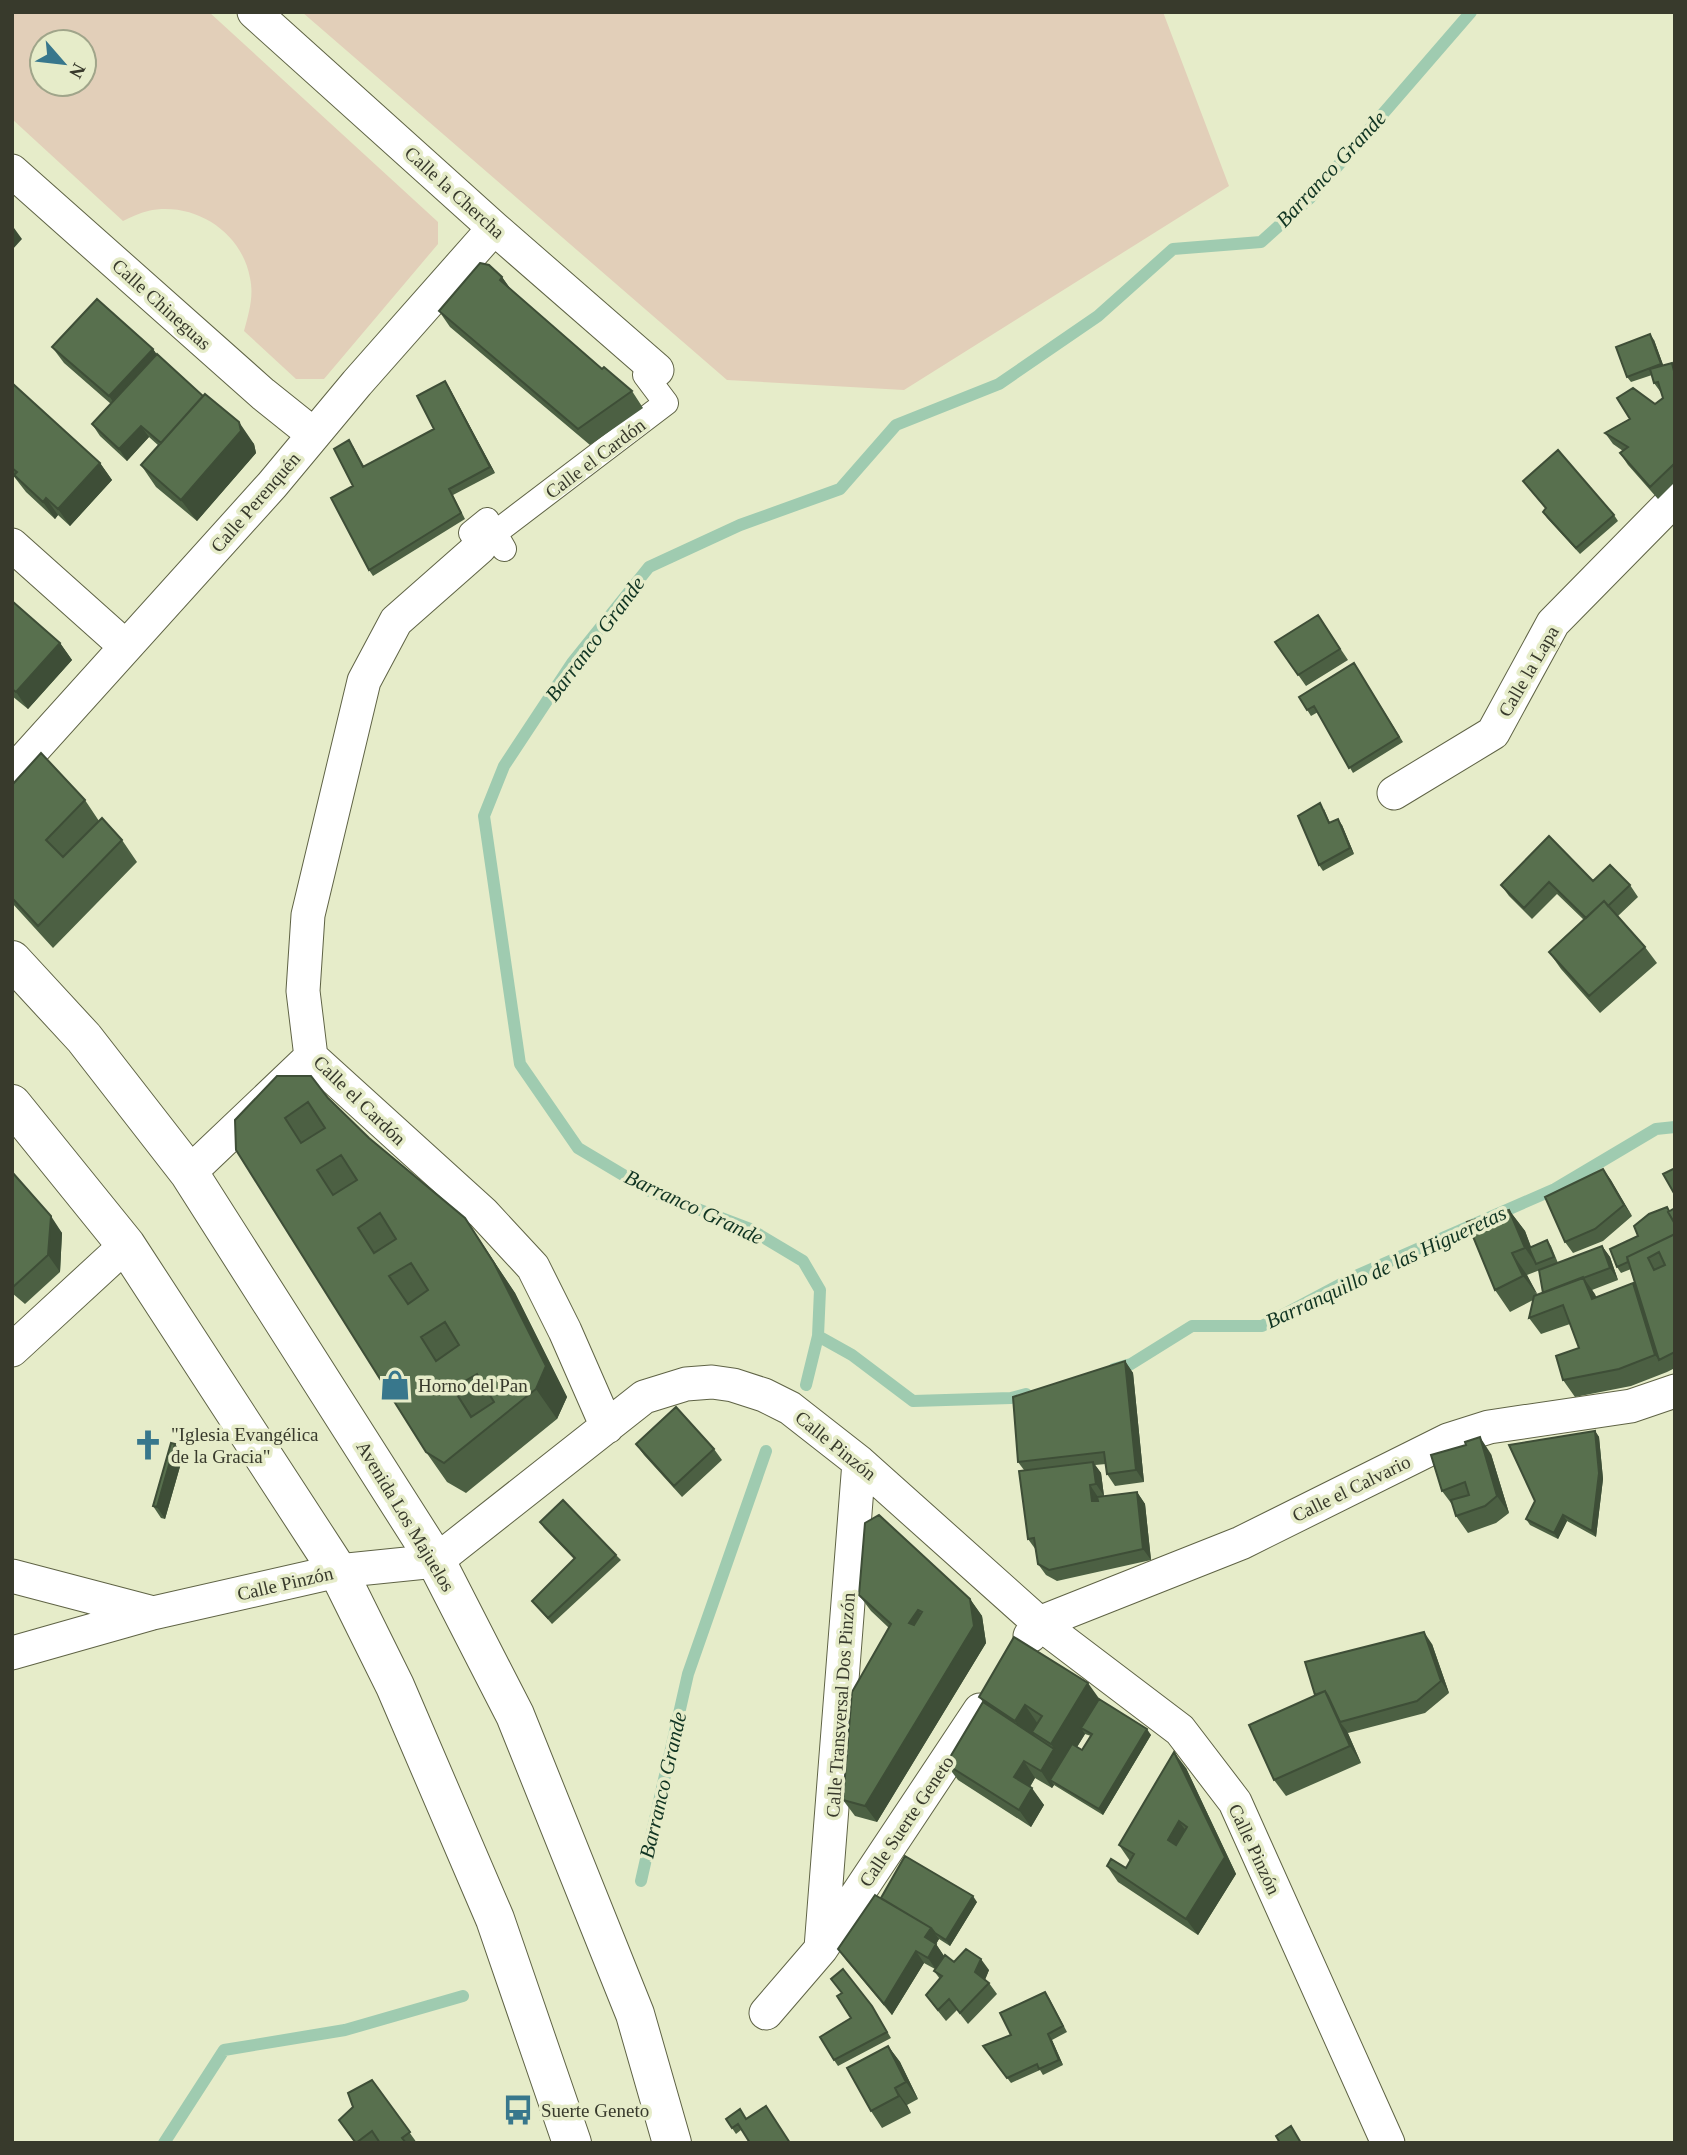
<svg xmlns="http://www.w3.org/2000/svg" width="1687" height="2155" font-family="Georgia,serif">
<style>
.green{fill:#e2cfb9;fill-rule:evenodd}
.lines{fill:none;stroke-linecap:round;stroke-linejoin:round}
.stream{stroke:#9fcbb0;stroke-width:12}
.pedestrian-casing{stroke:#5f6345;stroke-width:26}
.minor-casing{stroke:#5f6345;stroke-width:35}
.tertiary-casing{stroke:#5f6345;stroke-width:40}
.pedestrian{stroke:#fff;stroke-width:24}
.minor{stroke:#fff;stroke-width:33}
.tertiary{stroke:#fff;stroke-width:38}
.wall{fill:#4c6043;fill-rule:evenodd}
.shaded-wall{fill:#3e4e37}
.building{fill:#58704e;stroke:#3e4e37;stroke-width:2;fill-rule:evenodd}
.labels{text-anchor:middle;stroke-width:7;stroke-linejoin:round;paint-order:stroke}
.street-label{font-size:19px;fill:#383a2c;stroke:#e6ecc9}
.poi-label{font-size:19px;fill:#383a2c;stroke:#e6ecc9;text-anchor:start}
.water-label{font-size:21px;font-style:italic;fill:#103422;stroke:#e6ecc9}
</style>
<rect width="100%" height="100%" fill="#e6ecc9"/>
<path class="green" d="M 12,12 L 209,12 L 438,222 L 438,244 L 324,379 L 296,379 L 244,331 C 249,313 254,296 250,278 C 242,232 194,201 148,211 C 140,213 131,217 123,221 L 12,119 ZM 42,42 L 84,42 L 84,84 L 42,84 Z
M 302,12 L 1163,12 L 1229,186 L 904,390 L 727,380 Z"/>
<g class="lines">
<path class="stream" d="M 818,1336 L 852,1355 L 913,1401 L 1011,1398 L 1026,1394
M 1114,1369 L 1131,1364 L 1192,1326 L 1262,1326 L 1358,1275 L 1555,1189 L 1656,1129 L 1675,1127
M 806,1385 L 818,1336 L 820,1290 L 803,1261 L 748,1228 L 650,1191 L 578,1148 L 520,1064 L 484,816 L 504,766 L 572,663 L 649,567 L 740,525 L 840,489 L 896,425 L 999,384 L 1098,316 L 1173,249 L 1261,242 L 1310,198 L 1471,12
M 641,1881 L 688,1674 L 766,1451
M 164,2143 L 224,2050 L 345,2030 L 463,1996"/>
<g class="pedestrian-casing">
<path id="pedestrian" d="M 471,533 L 487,520 L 504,549
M 495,533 L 666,403 L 645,375"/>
</g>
<g class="minor-casing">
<path id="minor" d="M 254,12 L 494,228 L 657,370
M 12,171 L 263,394 L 313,434
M 12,545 L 125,646
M 480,547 L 396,621 L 364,681 L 308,915 L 303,991 L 311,1057 L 483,1213 L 533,1267 L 565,1331 L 607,1427
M 12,773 L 272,485 L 357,383 L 494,228
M 1394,793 L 1493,733 L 1553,623 L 1675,499
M 189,1173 L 311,1057
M 12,1350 L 126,1245
M 12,1576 L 153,1613 L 338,1571 L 436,1561 L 644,1397 L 686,1384 L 712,1382 L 733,1385 L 764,1395 L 790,1408 L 859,1462 L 1039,1623 L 1180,1730 L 1235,1802 L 1388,2143
M 1030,1636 L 1039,1623 L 1241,1543 L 1448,1440 L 1489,1427 L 1631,1406 L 1675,1391
M 12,1653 L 153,1613
M 821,1948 L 859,1462
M 766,2013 L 821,1949 L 980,1710"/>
</g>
<g class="tertiary-casing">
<path id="tertiary" d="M 12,960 L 84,1038 L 189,1173 L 436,1561 L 515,1715 L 635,2014 L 672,2143
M 12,1104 L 126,1245 L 338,1571 L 395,1686 L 495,1919 L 572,2143"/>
</g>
<use href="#pedestrian" class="pedestrian"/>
<use href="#minor" class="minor"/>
<use href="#tertiary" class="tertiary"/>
</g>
<path class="wall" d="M 502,277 L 511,290 L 602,369 L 632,391 L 643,408 L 590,445 L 450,327 L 439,311 Z
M 1654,340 L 1663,365 L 1672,363 L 1675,367 L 1675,482 L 1658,499 L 1628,465 L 1620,453 L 1623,451 L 1613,444 L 1605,433 L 1655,404 L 1663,398 L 1662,394 L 1654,383 L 1652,375 L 1631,382 L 1627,377 Z
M 52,347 L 153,349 L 157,355 L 254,444 L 256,453 L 197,521 L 156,487 L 141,465 L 159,446 L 149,437 L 127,461 L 100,436 L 92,424 L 111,404 L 64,363 Z
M 445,381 L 495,473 L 453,495 L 465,519 L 373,576 L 369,570 L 353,486 L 353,446 L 364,466 L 434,429 Z
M 12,383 L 100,463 L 112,480 L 70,526 L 58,515 L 55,519 L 26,492 L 12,474 Z
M 1523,481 L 1614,515 L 1618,521 L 1580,554 L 1547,518 L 1543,512 L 1546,509 Z
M 12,601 L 60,643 L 72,660 L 28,709 L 12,696 Z
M 1318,615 L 1348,660 L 1306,686 L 1275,642 Z
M 1354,663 L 1403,742 L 1353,773 L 1318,712 L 1311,716 L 1299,697 Z
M 12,785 L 85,800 L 99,821 L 122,840 L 137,862 L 53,948 L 12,903 Z
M 1324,809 L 1330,823 L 1342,825 L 1354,854 L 1323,871 L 1319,865 Z
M 1593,881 L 1630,885 L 1638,897 L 1618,916 L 1645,947 L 1657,963 L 1600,1013 L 1561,969 L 1549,952 L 1584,920 L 1557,894 L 1532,919 L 1509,896 L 1501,885 Z
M 277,1076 L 328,1098 L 369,1138 L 465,1218 L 515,1293 L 567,1397 L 557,1419 L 466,1493 L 447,1482 L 426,1452 L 235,1120 Z
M 1603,1169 L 1632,1216 L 1603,1241 L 1573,1253 L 1565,1242 Z
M 12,1172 L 62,1233 L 60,1272 L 25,1304 L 12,1293 Z
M 1675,1208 L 1675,1368 L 1667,1372 L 1631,1386 L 1575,1397 L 1563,1380 L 1579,1348 L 1570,1324 L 1541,1334 L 1529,1318 L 1533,1300 L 1510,1312 L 1495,1290 L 1509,1210 L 1525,1231 L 1531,1247 L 1547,1240 L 1551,1246 L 1558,1263 L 1527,1275 L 1537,1295 L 1543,1293 L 1602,1246 L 1610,1257 L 1618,1280 L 1592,1290 L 1596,1297 L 1633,1283 L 1637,1289 L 1631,1269 L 1621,1273 L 1617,1267 L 1638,1236 Z
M 1125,1361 L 1133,1373 L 1144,1482 L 1115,1486 L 1107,1474 L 1106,1464 L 1095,1465 L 1101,1473 L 1104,1496 L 1098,1497 L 1137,1492 L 1145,1504 L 1151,1560 L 1057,1581 L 1046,1575 L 1038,1564 L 1036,1550 L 1028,1539 L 1024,1470 L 1018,1462 Z
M 1595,1431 L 1599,1437 L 1603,1479 L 1596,1537 L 1567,1521 L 1558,1539 L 1530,1525 L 1526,1519 Z
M 175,1444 L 183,1456 L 165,1519 L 161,1518 L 153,1506 Z
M 636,1444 L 714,1449 L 722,1460 L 682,1497 L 644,1455 Z
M 1491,1454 L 1509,1513 L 1496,1523 L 1468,1533 L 1456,1516 L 1454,1507 L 1442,1491 Z
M 540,1522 L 616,1555 L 621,1560 L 552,1624 L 532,1601 L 574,1559 L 544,1528 Z
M 859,1595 L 970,1599 L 982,1616 L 986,1643 L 877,1822 L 855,1816 L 843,1800 L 889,1628 L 871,1611 Z
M 1432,1644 L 1449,1693 L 1425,1713 L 1348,1733 L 1347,1731 L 1361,1763 L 1286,1796 L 1274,1780 L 1249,1725 Z
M 979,1697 L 1099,1699 L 1151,1735 L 1103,1815 L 1054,1785 L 1052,1788 L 1035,1778 L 1030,1787 L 1044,1805 L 1031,1827 L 958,1780 L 946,1764 L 983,1702 ZM 1085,1734 L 1091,1736 L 1082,1750 L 1077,1747 Z
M 1186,1768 L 1236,1874 L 1198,1935 L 1118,1882 L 1107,1866 L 1126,1868 L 1130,1861 L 1119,1845 Z
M 881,1898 L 977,1902 L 950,1946 L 939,1939 L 936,1944 L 944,1956 L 954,1962 L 989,1970 L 985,1980 L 989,1983 L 997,1994 L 968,2024 L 957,2010 L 946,2021 L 934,2006 L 926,1995 L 940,1979 L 934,1971 L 935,1969 L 924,1963 L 892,2015 L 846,1960 L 838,1949 Z
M 1049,1998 L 1067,2032 L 1052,2040 L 1063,2065 L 1043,2075 L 1040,2070 L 1011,2083 L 983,2046 L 1011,2035 Z
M 872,2006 L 891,2038 L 838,2066 L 834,2060 L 851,2018 Z
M 888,2046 L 900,2062 L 918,2099 L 907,2105 L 911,2113 L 882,2128 L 871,2111 Z
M 372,2080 L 417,2143 L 355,2143 L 339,2120 L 353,2107 Z
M 740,2109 L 741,2130 L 736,2134 L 726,2119 Z"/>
<path class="shaded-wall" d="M 14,228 L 22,239 L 12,250 L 12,230 Z
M 502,277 L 514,294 L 500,280 Z
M 1650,334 L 1654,340 L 1665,370 L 1661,364 Z
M 153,349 L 165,366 L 121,413 L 109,396 Z
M 445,381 L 449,387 L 495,473 L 490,467 Z
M 239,422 L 254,444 L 256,453 L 197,521 L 181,500 Z
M 141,426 L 149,437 L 127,461 L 119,449 Z
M 100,463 L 112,480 L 70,526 L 58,509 Z
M 46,498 L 58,515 L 55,519 L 43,502 Z
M 60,643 L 72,660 L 28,709 L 16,692 Z
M 1338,819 L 1342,825 L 1354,854 L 1350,848 Z
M 1603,1169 L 1611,1180 L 1632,1216 L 1624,1205 Z
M 1509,1210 L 1525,1231 L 1537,1263 L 1536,1264 L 1525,1248 Z
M 51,1216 L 62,1233 L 60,1272 L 48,1255 Z
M 465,1218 L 515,1293 L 567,1397 L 557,1419 L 536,1389 Z
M 1602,1246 L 1610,1257 L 1618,1280 L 1610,1268 Z
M 1512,1253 L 1527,1275 L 1539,1297 L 1523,1276 Z
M 1583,1277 L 1595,1294 L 1604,1315 L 1592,1299 Z
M 1633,1283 L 1644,1300 L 1659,1360 L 1655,1355 Z
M 1125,1361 L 1133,1373 L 1144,1482 L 1136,1470 Z
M 453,1388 L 474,1419 L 471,1417 Z
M 1595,1431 L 1599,1437 L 1603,1479 L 1596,1537 L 1592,1531 Z
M 1480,1437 L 1491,1454 L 1509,1513 L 1497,1496 Z
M 175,1444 L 183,1456 L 165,1519 L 157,1507 Z
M 1093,1462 L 1101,1473 L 1104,1496 L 1096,1484 Z
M 1090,1485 L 1098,1497 L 1100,1513 L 1092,1501 Z
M 1137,1492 L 1145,1504 L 1151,1560 L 1143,1549 Z
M 1563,1515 L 1567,1521 L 1558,1539 L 1554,1533 Z
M 970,1599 L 982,1616 L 986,1643 L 877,1822 L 865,1806 Z
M 918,1610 L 929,1627 L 921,1640 L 909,1623 Z
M 1424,1632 L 1432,1644 L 1449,1693 L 1441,1681 Z
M 1088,1683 L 1103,1704 L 1081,1728 L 1085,1734 L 1055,1783 L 1050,1780 L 1054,1785 L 1052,1788 L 1041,1771 L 1054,1749 L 1051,1744 Z
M 1325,1691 L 1336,1707 L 1340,1722 L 1347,1731 L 1361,1763 L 1350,1746 Z
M 1025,1705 L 1040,1727 L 1032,1732 L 1035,1736 L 1031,1743 L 1015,1721 Z
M 1147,1729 L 1151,1735 L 1103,1815 L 1099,1809 Z
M 1174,1752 L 1186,1768 L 1236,1874 L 1198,1935 L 1186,1919 L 1225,1857 Z
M 1024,1761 L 1035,1778 L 1026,1793 L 1014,1777 Z
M 1032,1788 L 1044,1805 L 1031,1827 L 1019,1810 Z
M 1179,1821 L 1191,1838 L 1179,1857 L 1168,1840 Z
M 973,1896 L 977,1902 L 950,1946 L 946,1940 Z
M 931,1928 L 939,1939 L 933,1949 L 925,1937 Z
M 936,1944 L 944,1956 L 936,1970 L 928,1958 Z
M 916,1951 L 924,1963 L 892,2015 L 884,2004 Z
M 981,1959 L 989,1970 L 983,1984 L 975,1972 Z
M 1048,2034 L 1052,2040 L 1063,2065 L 1059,2060 Z
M 888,2046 L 900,2062 L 918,2099 L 906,2082 Z
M 895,2088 L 907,2105 L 911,2113 L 899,2096 Z"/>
<path class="building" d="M 480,263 L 489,265 L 502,277 L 500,280 L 602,369 L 604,367 L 632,391 L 578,429 L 439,311 Z
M 97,299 L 153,349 L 109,396 L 52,347 Z
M 1650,334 L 1661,364 L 1627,377 L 1616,347 Z
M 157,354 L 203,396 L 161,443 L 141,426 L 119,449 L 92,424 Z
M 1672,363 L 1675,375 L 1675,463 L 1650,487 L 1620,453 L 1628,447 L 1605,433 L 1630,419 L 1617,398 L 1633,388 L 1655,404 L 1663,398 L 1658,382 L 1654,383 L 1650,369 Z
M 445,381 L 490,467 L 449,489 L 461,513 L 369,570 L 331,498 L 353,486 L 334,449 L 349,440 L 363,467 L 434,429 L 417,396 Z
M 12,383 L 100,463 L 58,509 L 46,498 L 43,502 L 14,475 L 17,472 L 12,468 Z
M 205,394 L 239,422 L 241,431 L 181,500 L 141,465 Z
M 1558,450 L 1614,515 L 1576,548 L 1543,512 L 1546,508 L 1523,481 Z
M 12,601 L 60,643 L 16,692 L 12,689 Z
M 1318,615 L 1340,649 L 1298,675 L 1275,642 Z
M 1354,663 L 1399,737 L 1349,768 L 1314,706 L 1307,710 L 1299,697 Z
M 41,753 L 85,800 L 46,840 L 63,857 L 102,818 L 122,840 L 38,926 L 12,898 L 12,785 Z
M 1320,803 L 1329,823 L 1338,819 L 1350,848 L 1319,865 L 1298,816 Z
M 1549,836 L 1593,881 L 1610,865 L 1630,885 L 1608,906 L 1604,901 L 1586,918 L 1549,882 L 1524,908 L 1501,885 Z
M 1604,901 L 1645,947 L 1589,996 L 1549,952 Z
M 277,1076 L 311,1076 L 328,1098 L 369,1138 L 465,1218 L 494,1263 L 546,1366 L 536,1389 L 444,1463 L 426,1452 L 236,1150 L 235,1120 ZM 308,1102 L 325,1128 L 301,1143 L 285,1118 ZM 341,1155 L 357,1180 L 333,1195 L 317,1170 ZM 380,1213 L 396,1239 L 374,1253 L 358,1228 ZM 411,1263 L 428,1290 L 408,1304 L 389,1276 ZM 445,1322 L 459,1345 L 436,1361 L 421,1337 ZM 477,1374 L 494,1402 L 471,1417 L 453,1388 Z
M 1675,1168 L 1675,1195 L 1663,1174 Z
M 1603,1169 L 1624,1205 L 1595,1229 L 1565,1242 L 1545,1197 Z
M 12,1172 L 51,1216 L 48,1255 L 13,1287 Z
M 1667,1207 L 1669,1211 L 1668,1212 L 1675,1224 L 1675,1234 L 1627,1257 L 1628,1262 L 1617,1267 L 1610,1249 L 1638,1236 L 1634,1226 L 1649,1214 Z
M 1675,1208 L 1675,1224 L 1668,1212 Z
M 1509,1210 L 1525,1248 L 1512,1253 L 1523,1276 L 1495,1290 L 1467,1222 Z
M 1675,1234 L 1675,1352 L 1659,1360 L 1627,1257 ZM 1659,1252 L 1665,1265 L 1654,1270 L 1648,1258 Z
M 1547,1240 L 1554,1257 L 1536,1264 L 1529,1248 Z
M 1602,1246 L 1610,1268 L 1543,1293 L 1539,1270 Z
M 1583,1277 L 1592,1299 L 1633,1283 L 1655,1355 L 1619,1369 L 1563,1380 L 1556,1356 L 1579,1348 L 1563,1305 L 1529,1318 L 1534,1296 Z
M 1125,1361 L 1136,1470 L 1107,1474 L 1104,1452 L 1018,1462 L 1013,1397 Z
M 676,1407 L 714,1449 L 674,1486 L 636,1444 Z
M 1595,1431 L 1599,1473 L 1592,1531 L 1563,1515 L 1554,1533 L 1526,1519 L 1535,1501 L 1509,1445 Z
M 1480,1437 L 1497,1496 L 1485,1506 L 1456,1516 L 1451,1500 L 1469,1495 L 1465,1482 L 1442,1491 L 1431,1455 L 1466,1445 L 1465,1442 Z
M 171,1443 L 175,1444 L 157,1507 L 153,1506 Z
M 1093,1462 L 1096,1484 L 1090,1485 L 1092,1501 L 1098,1501 L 1097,1497 L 1137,1492 L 1143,1549 L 1049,1570 L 1038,1564 L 1034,1538 L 1028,1539 L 1019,1471 Z
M 563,1500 L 616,1555 L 548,1618 L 532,1601 L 575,1558 L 540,1522 Z
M 879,1515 L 970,1599 L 974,1626 L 865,1806 L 843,1800 L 852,1692 L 891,1624 L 859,1595 L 865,1523 ZM 918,1610 L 922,1612 L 914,1625 L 909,1623 Z
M 1424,1632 L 1441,1681 L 1417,1701 L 1340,1722 L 1328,1696 L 1325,1691 L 1315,1695 L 1305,1662 Z
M 1014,1637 L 1088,1683 L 1051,1744 L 1032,1732 L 1042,1716 L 1025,1705 L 1015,1721 L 979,1697 Z
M 1325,1691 L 1350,1746 L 1274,1780 L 1249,1725 Z
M 1099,1699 L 1147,1729 L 1099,1809 L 1050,1780 L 1072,1744 L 1082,1750 L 1092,1734 L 1081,1728 Z
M 983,1702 L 1054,1749 L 1041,1771 L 1024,1761 L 1014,1777 L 1032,1788 L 1019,1810 L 946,1764 Z
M 1174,1752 L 1225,1857 L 1186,1919 L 1107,1866 L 1111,1859 L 1126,1868 L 1134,1854 L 1119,1845 ZM 1179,1821 L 1187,1827 L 1176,1845 L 1168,1840 Z
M 905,1856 L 973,1896 L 946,1940 L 935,1933 L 931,1928 L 881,1898 Z
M 875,1895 L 931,1928 L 925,1937 L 936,1944 L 928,1958 L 916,1951 L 884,2004 L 838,1949 Z
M 966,1949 L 981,1959 L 975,1972 L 989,1983 L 960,2013 L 949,1999 L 938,2010 L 926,1995 L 942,1976 L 934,1971 L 945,1955 L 954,1962 Z
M 843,1969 L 872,2006 L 887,2032 L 834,2060 L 820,2037 L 851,2018 L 837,1996 L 842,1993 L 831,1979 Z
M 1045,1992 L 1063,2026 L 1048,2034 L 1059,2060 L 1039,2069 L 1037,2064 L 1007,2078 L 983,2046 L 1011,2035 L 1000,2013 Z
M 888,2046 L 906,2082 L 895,2088 L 899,2096 L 871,2111 L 847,2068 Z
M 372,2080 L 410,2132 L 402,2138 L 406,2143 L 380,2143 L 372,2131 L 356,2143 L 339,2120 L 353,2107 L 348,2093 Z
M 766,2106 L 790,2143 L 750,2143 L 738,2124 L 732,2128 L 726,2119 L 740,2109 L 746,2119 Z
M 1291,2126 L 1301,2143 L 1280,2143 L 1276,2136 Z"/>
<defs>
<g id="shop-bare" transform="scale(2.415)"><path d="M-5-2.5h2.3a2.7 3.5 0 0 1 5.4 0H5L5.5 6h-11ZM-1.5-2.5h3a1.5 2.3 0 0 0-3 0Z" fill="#38778c" stroke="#e6ecc9" stroke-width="2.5" paint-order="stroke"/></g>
<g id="church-bare" transform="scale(2.415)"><path d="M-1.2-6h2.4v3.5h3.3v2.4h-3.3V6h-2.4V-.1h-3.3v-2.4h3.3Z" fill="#38778c" stroke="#e6ecc9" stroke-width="2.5" paint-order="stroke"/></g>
<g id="bus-bare" transform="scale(2.415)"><path d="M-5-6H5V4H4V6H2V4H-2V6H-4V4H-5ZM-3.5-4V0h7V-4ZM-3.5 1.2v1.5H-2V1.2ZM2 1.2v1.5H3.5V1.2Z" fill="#38778c" stroke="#e6ecc9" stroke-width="2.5" paint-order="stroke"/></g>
</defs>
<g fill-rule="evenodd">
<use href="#shop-bare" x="395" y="1385"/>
<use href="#church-bare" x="148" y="1445"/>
<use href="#bus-bare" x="518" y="2110"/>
</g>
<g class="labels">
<g class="street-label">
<text transform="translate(455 192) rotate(42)" y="7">Calle la Chercha</text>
<text transform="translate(162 304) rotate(42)" y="7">Calle Chineguas</text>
<text transform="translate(595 458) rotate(-37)" y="7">Calle el Cardón</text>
<text transform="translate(255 502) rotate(-49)" y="7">Calle Perenquén</text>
<text transform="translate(1528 671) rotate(-60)" y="7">Calle la Lapa</text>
<text transform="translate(360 1100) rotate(44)" y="7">Calle el Cardón</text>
<text transform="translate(836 1445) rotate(39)" y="7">Calle Pinzón</text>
<text transform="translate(1351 1488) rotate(-26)" y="7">Calle el Calvario</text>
<text transform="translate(406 1516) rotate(59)" y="7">Avenida Los Majuelos</text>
<text transform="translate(285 1583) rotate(-13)" y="7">Calle Pinzón</text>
<text transform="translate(840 1705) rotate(-86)" y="7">Calle Transversal Dos Pinzón</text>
<text transform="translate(906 1821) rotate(-56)" y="7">Calle Suerte Geneto</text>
<text transform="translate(1255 1849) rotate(65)" y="7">Calle Pinzón</text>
</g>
<g class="poi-label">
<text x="418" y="1392">Horno del Pan</text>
<text x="171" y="1441">"Iglesia Evangélica<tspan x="171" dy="22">de la Gracia"</tspan></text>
<text x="541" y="2117">Suerte Geneto</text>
</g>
<g class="water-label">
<text transform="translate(1331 169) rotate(-47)" y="7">Barranco Grande</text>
<text transform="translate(595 639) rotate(-53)" y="7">Barranco Grande</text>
<text transform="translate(694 1207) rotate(25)" y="7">Barranco Grande</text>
<text transform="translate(1386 1267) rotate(-25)" y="7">Barranquillo de las Higueretas</text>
<text transform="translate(663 1785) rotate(-77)" y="7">Barranco Grande</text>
</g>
</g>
<rect width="1687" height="2155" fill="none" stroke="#383a2c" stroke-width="28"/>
<g transform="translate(63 63) rotate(118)"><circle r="33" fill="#e6ecc9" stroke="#a0a58a" stroke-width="2"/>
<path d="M0-5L12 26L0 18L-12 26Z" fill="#38778c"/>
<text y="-10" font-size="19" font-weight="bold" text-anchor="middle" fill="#383a2c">N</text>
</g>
</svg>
